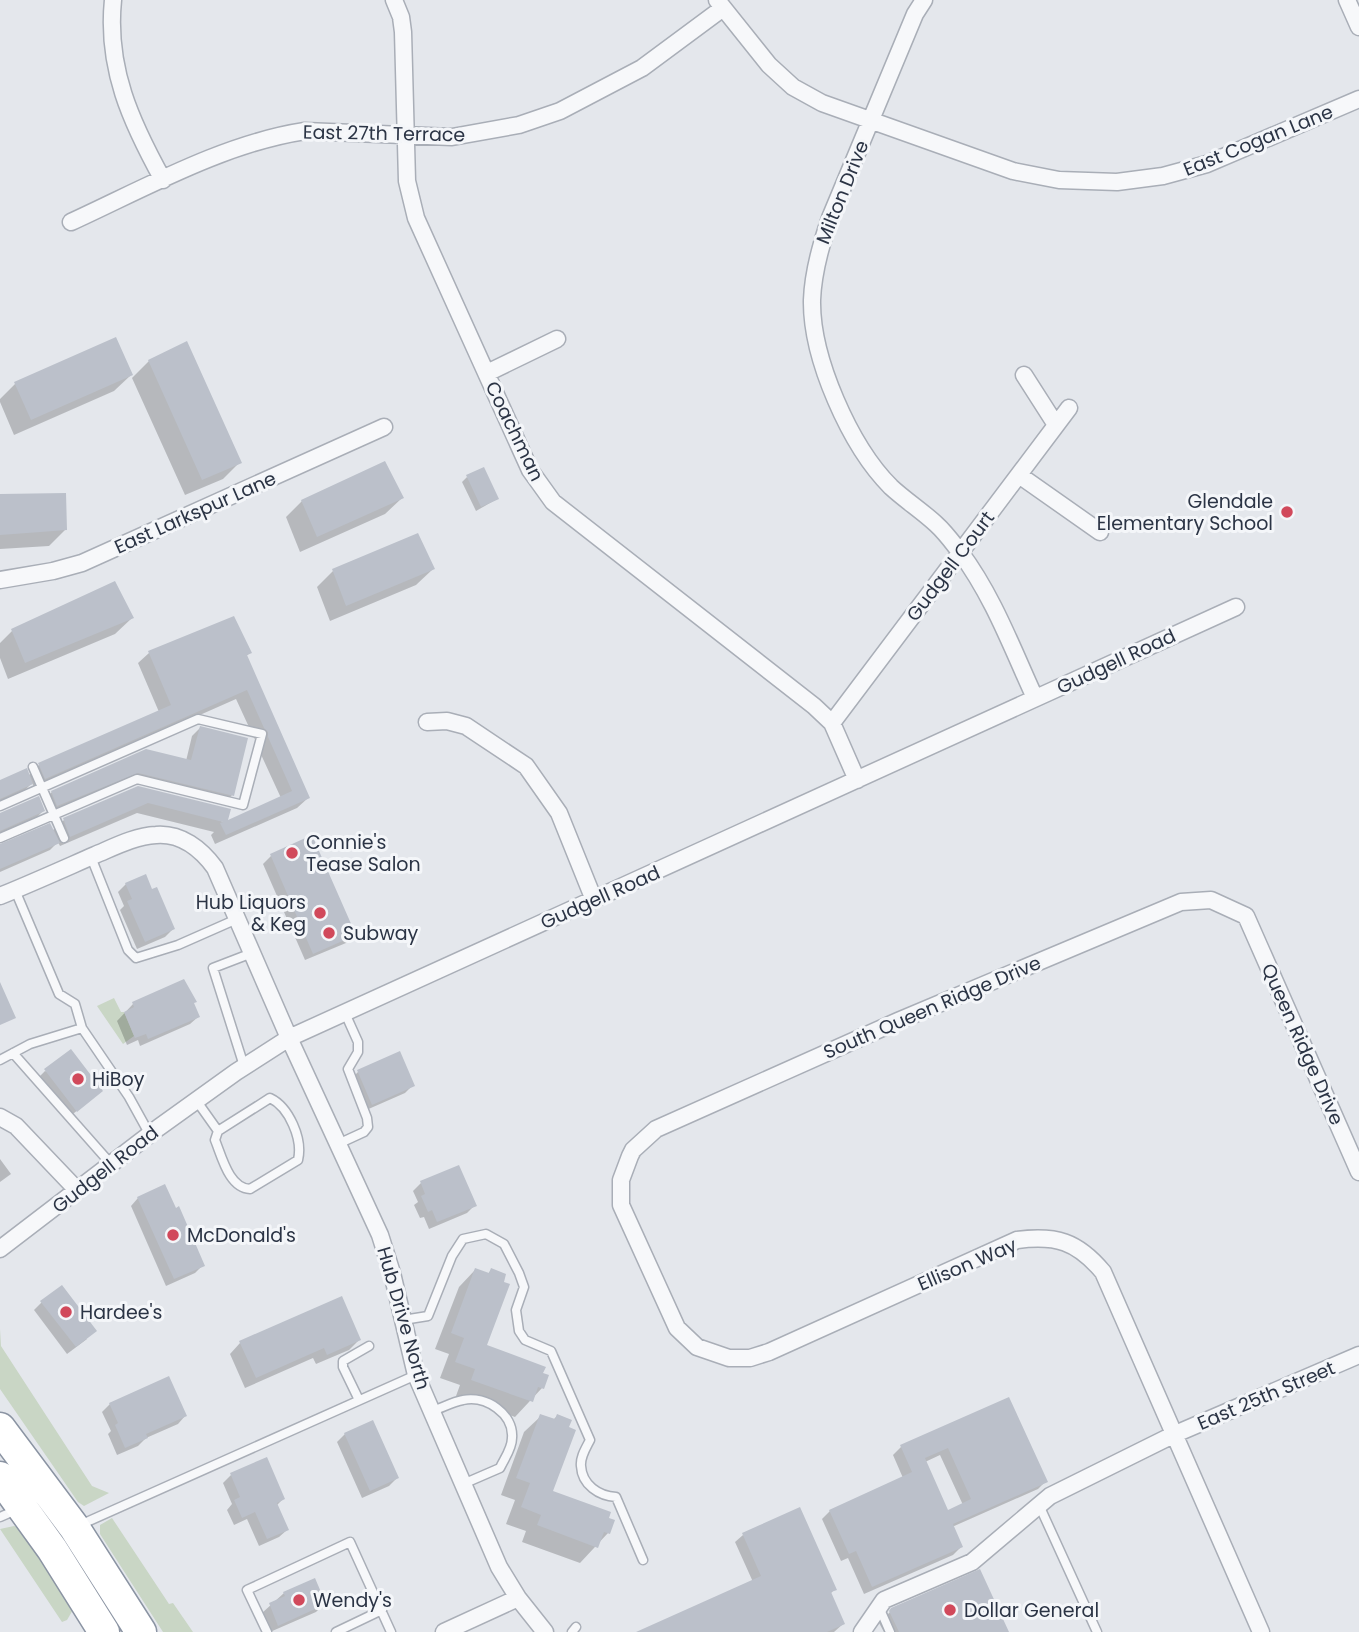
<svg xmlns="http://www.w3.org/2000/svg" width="1359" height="1632" font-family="Poppins,sans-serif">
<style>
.green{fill:#c9d6c5}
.shadow{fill:#0003;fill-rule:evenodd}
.building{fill:#bbc0ca;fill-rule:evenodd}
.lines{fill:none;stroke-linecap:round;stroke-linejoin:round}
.lane-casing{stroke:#a9aeb7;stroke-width:11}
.street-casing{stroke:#a9aeb7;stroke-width:19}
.highway-casing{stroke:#8b94a3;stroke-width:33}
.lane{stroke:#f7f8fa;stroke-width:8}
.street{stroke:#f7f8fa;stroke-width:16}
.highway{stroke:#fff;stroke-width:30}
.poi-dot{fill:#d1495b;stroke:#f4f6f9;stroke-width:2.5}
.labels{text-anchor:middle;stroke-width:6;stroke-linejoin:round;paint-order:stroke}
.street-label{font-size:19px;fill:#2b3445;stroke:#f4f6f9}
.poi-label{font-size:19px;fill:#2b3445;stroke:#f4f6f9;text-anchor:start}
</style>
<rect width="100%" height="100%" fill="#e4e7ec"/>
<path class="green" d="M 114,998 L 121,1012 L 124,1012 L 134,1036 L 123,1044 L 97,1006 Z
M 0,1329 L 1,1346 L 92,1486 L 109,1493 L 84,1506 L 78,1502 L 0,1389 Z
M 112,1518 L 169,1604 L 173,1603 L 193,1632 L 163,1632 L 100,1534 L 100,1525 Z
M 14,1526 L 23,1529 L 74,1608 L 67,1620 L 62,1622 L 0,1529 Z"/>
<path class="shadow" d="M 149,361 L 239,463 L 223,479 L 185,495 L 132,378 Z
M 131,375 L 114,391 L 14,435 L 0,402 L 0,399 L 15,384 Z
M 467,477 L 497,499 L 476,511 L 462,482 Z
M 0,496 L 65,530 L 49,546 L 0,549 Z
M 402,498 L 385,514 L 300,552 L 286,517 L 302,501 Z
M 433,569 L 416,585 L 330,621 L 317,587 L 333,571 Z
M 132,618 L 115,634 L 8,679 L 0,658 L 0,643 L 12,631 Z
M 233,618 L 250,653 L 245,657 L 308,798 L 297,808 L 215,844 L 211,835 L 214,832 L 137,813 L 60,846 L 58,842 L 50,850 L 0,872 L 0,845 L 52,831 L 64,820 L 138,788 L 226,823 L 281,798 L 258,748 L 258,742 L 254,738 L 236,699 L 35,788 L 32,783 L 23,792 L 0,802 L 0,782 L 28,776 L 39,765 L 159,712 L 138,663 L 149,653 Z
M 200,728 L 232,795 L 225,803 L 129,780 L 49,813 L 44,800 L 52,792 L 186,761 L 192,736 Z
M 43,811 L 35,819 L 0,834 L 0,814 Z
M 311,838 L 354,935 L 346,943 L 305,960 L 263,864 L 271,856 Z
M 126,884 L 173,929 L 165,937 L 137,949 L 120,910 L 124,906 L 118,892 Z
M 133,1004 L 198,1017 L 190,1024 L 140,1046 L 138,1040 L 127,1045 L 117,1021 Z
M 399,1054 L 413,1085 L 405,1093 L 364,1111 L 350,1080 L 358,1072 Z
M 45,1071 L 101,1091 L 68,1118 L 38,1078 Z
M 0,1159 L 11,1174 L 0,1182 Z
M 421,1183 L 475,1205 L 467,1213 L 429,1229 L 424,1217 L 420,1218 L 414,1205 L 418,1202 L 413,1191 Z
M 138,1198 L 203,1265 L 195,1273 L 166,1286 L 131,1206 Z
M 475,1270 L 487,1275 L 491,1270 L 485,1346 L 541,1374 L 542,1388 L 515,1417 L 456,1396 L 460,1385 L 440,1378 L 449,1354 L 435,1349 L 459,1287 Z
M 42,1302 L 87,1339 L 67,1354 L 34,1310 Z
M 359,1340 L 349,1350 L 316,1364 L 313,1358 L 245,1388 L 230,1354 L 240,1343 Z
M 1008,1400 L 1046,1481 L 1038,1489 L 952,1527 L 961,1547 L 953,1555 L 864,1594 L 848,1558 L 841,1561 L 822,1519 L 830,1511 L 903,1478 L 893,1455 L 901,1447 ZM 940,1455 L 963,1505 L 947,1512 L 925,1462 Z
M 110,1404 L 185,1416 L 178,1424 L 146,1438 L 138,1446 L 117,1455 L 108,1434 L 111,1431 L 102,1412 Z
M 541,1416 L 553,1420 L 557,1416 L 551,1492 L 612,1521 L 608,1533 L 580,1563 L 522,1542 L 526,1531 L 506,1524 L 515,1500 L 501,1495 L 524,1432 Z
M 345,1434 L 397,1478 L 389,1486 L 362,1498 L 337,1442 Z
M 231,1475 L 283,1499 L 276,1506 L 287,1530 L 279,1537 L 259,1546 L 247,1519 L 234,1525 L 227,1510 L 232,1504 L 223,1483 Z
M 743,1535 L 835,1589 L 830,1594 L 843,1624 L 834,1632 L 641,1632 L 753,1582 L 735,1542 Z
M 284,1593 L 324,1604 L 316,1612 L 270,1632 L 262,1613 Z
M 892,1610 L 1007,1632 L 884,1632 L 879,1623 Z"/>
<path class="building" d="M 116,337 L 133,375 L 31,420 L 14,382 Z
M 187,341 L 242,463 L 202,480 L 148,360 Z
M 385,461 L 404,498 L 317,537 L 301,500 Z
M 484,467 L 499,499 L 481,507 L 466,475 Z
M 66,493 L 67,530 L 0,535 L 0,494 Z
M 418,533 L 435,569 L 346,606 L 332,569 Z
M 115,581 L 134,618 L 25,663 L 11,629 Z
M 234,616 L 252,653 L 247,655 L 310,798 L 226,835 L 220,823 L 223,822 L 148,803 L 70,837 L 63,818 L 138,786 L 231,809 L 228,820 L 292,791 L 268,737 L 268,732 L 264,728 L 247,690 L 45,779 L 38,763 L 171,705 L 148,651 Z
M 200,726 L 248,738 L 234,796 L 138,773 L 57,806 L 51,791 L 146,749 L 191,760 Z
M 27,768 L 33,784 L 0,799 L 0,780 Z
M 39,796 L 45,811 L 0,831 L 0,813 Z
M 50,823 L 60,843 L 0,869 L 0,844 Z
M 312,835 L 356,935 L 313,954 L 270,854 Z
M 146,874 L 152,889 L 157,887 L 175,929 L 145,942 L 127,901 L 132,899 L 125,883 Z
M 184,979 L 197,1002 L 194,1003 L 200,1017 L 148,1039 L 146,1034 L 135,1038 L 124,1012 L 134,1007 L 132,1002 Z
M 0,982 L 16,1018 L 0,1025 Z
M 71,1049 L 103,1091 L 77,1112 L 44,1069 Z
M 400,1051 L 415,1086 L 372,1105 L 357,1070 Z
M 459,1165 L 477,1206 L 437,1222 L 432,1210 L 428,1212 L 421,1196 L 425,1194 L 420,1181 Z
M 165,1184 L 176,1208 L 179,1206 L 205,1266 L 174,1279 L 137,1197 Z
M 475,1268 L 489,1273 L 491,1268 L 506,1274 L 504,1282 L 510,1284 L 487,1345 L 546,1367 L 543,1373 L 549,1375 L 544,1389 L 538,1387 L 533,1402 L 471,1380 L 475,1369 L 455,1362 L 464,1338 L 451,1333 Z
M 62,1285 L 97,1331 L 76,1347 L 40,1301 Z
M 342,1296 L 361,1340 L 327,1355 L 324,1348 L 256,1378 L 239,1341 Z
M 169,1376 L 187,1416 L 146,1434 L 148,1438 L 125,1448 L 115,1425 L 118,1423 L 109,1403 Z
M 1009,1397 L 1048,1482 L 953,1524 L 963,1547 L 872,1587 L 856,1551 L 849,1554 L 829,1510 L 912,1472 L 900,1445 ZM 948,1448 L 971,1499 L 948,1510 L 925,1458 Z
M 540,1414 L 555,1419 L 557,1414 L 572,1420 L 569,1427 L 576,1430 L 553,1491 L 611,1512 L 609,1518 L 615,1520 L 610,1534 L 604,1532 L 598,1548 L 537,1525 L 541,1515 L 521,1507 L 530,1483 L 516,1478 Z
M 373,1420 L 399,1478 L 370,1491 L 344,1433 Z
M 267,1457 L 285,1499 L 277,1503 L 289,1530 L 267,1539 L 255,1512 L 242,1518 L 234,1500 L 240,1497 L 230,1473 Z
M 800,1507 L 837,1590 L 831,1592 L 845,1624 L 827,1632 L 636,1632 L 761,1576 L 742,1533 Z
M 980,1569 L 1009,1632 L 899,1632 L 889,1611 L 891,1608 Z
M 315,1578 L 326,1604 L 278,1626 L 269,1603 L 285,1596 L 283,1592 Z"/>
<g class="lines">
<g class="lane-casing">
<path id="lane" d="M 33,767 L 64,838
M 0,806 L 198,719 L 262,734 L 243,805 L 137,779 L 0,838
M 91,857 L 128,950 L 136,958 L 178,945 L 237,919
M 15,890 L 59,994 L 75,1004 L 82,1028 L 129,1097 L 150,1135
M 13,1053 L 111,1164
M 0,1060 L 30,1044 L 82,1028
M 244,1066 L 213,968 L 252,953
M 196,1100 L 218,1131 L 215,1140 C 222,1157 229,1188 250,1189 L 298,1160 C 303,1139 289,1107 270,1098 L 218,1131
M 338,1144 L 364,1132 L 368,1127 L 367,1118 L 348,1069 L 358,1052 L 358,1042 L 345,1013
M 403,1320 L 428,1316 L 452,1256 L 463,1239 L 486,1234 L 504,1244 L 519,1273 L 524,1287 L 516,1310 L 519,1331 L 525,1340 L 551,1351 L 590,1440 C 586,1448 580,1457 581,1466 C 582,1485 599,1496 616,1497 L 643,1560
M 359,1400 L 343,1367 L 343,1361 L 369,1346
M 432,1411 C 442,1408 452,1402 463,1400 C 486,1395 514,1414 512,1438 C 512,1449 504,1459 500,1468 L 463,1484
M 1039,1505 L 1097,1632
M 0,1517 L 16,1510
M 80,1525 L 416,1375
M 879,1607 L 890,1632
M 267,1632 L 247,1590 L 350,1542 L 391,1632
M 336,1632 L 382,1610
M 572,1632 L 576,1627"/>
</g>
<g class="street-casing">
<path id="street" d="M 113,0 C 106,68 131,122 163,180
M 394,0 L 401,17 L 403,32 L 407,181 L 416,218 L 530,470 L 553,502 L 814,706 L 832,723 L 857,780
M 717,0 L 769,65 L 793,87 L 822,103 L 1013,171 L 1059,180 L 1117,182 L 1163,176 L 1207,164 L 1359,99
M 924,0 L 915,14 L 830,218 C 821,244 813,272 812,300 C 811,358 850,446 891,487 C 905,500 922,511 936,524 C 945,532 953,543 960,552 C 993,596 1012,648 1035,698
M 1347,0 L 1359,27
M 71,222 C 145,188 225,143 305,131 L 452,137 L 519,125 L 560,111 L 642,68 L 723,8
M 487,373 L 557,339
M 1024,375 L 1056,425
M 1019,475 L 1100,532
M 0,580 L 53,571 L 82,563 L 384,427
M 427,722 L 447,721 L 466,726 L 526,766 L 559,813 L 594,900
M 832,723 L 1069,408
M 0,896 C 32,883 63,869 95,855 C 114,847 135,836 156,835 C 181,833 201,849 215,868 L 289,1038 L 380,1235 L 392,1273 L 416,1375 L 499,1567 L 518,1598 L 545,1632
M 0,1117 L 16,1126 L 77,1190
M 0,1249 L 158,1128 L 236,1072 L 289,1038 L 1236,607
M 444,1632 L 518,1598
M 862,1632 L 884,1600 L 972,1562 L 1050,1496 L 1173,1435 L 1359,1355
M 1261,1632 L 1103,1272 C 1077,1241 1056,1235 1017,1240 L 769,1352 L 750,1358 L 729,1358 L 697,1347 L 677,1328 L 621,1205 L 621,1180 L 630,1156 L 633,1150 L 656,1129 L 898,1021 L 1181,902 L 1211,900 L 1246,916 L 1359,1172"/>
</g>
<g class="highway-casing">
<path id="highway" d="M 0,1428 L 74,1527 L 141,1632
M 0,1477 L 52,1549 L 104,1632"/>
</g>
<use href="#lane" class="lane"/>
<use href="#street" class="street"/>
<use href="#highway" class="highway"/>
</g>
<g class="poi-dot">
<circle cx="1287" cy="512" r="7"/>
<circle cx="292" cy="853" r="7"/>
<circle cx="320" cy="913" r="7"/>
<circle cx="329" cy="933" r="7"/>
<circle cx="78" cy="1079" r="7"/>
<circle cx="173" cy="1235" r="7"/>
<circle cx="66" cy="1312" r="7"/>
<circle cx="299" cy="1600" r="7"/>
<circle cx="950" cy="1610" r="7"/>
</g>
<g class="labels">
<g class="street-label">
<text transform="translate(384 133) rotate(1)" y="7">East 27th Terrace</text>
<text transform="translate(1258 140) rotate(-22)" y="7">East Cogan Lane</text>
<text transform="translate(842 192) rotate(-68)" y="7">Milton Drive</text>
<text transform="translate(515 431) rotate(64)" y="7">Coachman</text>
<text transform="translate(195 512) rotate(-24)" y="7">East Larkspur Lane</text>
<text transform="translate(950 566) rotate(-53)" y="7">Gudgell Court</text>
<text transform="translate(1116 661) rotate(-25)" y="7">Gudgell Road</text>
<text transform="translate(600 897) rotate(-24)" y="7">Gudgell Road</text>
<text transform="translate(932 1007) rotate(-23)" y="7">South Queen Ridge Drive</text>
<text transform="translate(1303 1044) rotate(66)" y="7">Queen Ridge Drive</text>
<text transform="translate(105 1169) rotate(-38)" y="7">Gudgell Road</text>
<text transform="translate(967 1264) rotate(-23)" y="7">Ellison Way</text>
<text transform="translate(404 1318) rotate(74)" y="7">Hub Drive North</text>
<text transform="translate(1266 1395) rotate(-23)" y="7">East 25th Street</text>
</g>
<g class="poi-label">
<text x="1273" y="508" text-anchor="end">Glendale<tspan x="1273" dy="22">Elementary School</tspan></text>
<text x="306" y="849">Connie's<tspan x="306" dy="22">Tease Salon</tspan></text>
<text x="306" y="909" text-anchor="end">Hub Liquors<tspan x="306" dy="22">&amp; Keg</tspan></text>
<text x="343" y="940">Subway</text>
<text x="92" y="1086">HiBoy</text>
<text x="187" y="1242">McDonald's</text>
<text x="80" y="1319">Hardee's</text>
<text x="313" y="1607">Wendy's</text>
<text x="964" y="1617">Dollar General</text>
</g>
</g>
</svg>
